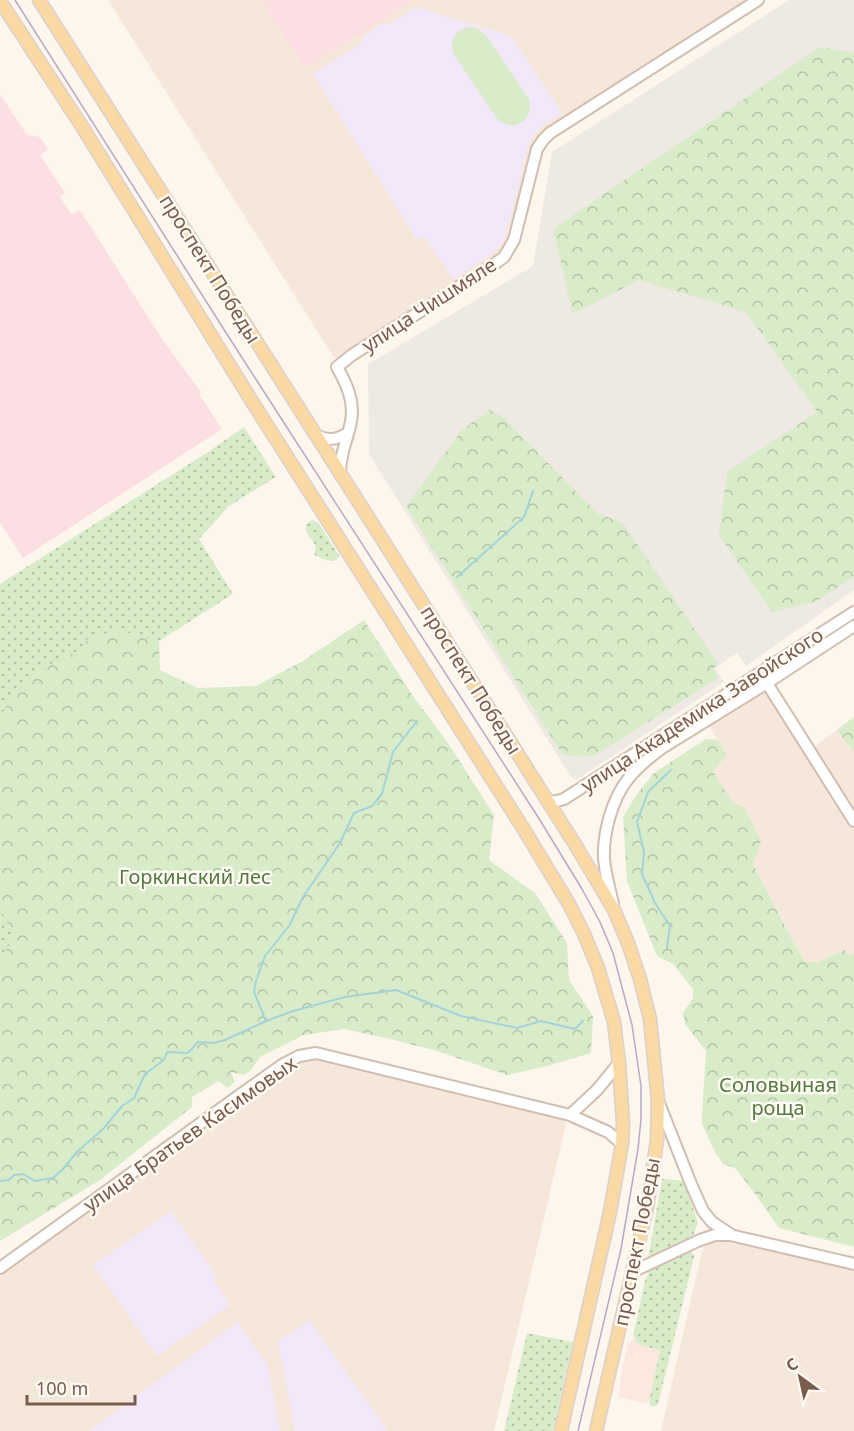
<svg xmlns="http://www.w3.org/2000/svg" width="854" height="1431" font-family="'Noto Sans',sans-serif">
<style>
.residential{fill:#f5e8da}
.commercial{fill:#fde8e0}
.industrial{fill:#efe9e4}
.education{fill:#f3e8fa}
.medical{fill:#fbdfe3}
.grass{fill:url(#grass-dots)}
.forest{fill:url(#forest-crowns)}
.pitch{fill:#d8ecc9}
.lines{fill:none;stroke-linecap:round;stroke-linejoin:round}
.stream{stroke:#a5d3da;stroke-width:2}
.minor-casing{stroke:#d1beb0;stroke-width:14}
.major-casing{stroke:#dad1cd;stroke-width:15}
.minor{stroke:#fff;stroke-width:10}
.major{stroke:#fbd9a5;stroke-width:12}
.tram{stroke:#b9a8c9;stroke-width:1.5}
.labels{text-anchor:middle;stroke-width:5;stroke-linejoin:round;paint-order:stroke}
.street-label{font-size:20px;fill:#7a5c4d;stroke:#fffaf3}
.park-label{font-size:20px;fill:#537a41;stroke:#fffaf3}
</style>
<defs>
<pattern id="grass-dots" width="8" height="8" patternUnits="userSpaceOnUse" patternTransform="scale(1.5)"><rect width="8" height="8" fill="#d8ecc9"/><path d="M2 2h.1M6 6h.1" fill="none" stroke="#b4c2a5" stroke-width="1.8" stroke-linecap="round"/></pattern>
<pattern id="forest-crowns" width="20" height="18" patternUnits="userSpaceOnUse" patternTransform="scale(1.5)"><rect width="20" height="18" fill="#d8ecc9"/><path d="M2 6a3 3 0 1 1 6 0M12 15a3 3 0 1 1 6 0" fill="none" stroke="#b4c2a5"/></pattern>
</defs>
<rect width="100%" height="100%" fill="#fdf6ec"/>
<path class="residential" d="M 108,0 L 752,0 L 544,134 L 513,236 L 501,254 L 339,360 L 333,356 Z
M 765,693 L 769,695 L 773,699 L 854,829 L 854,953 L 850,956 L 844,950 L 818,962 L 805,962 L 790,936 L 753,864 L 733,803 L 713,772 L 727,755 L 709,726 L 756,695 Z
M 854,717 L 854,813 L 813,748 Z
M 313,1058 L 561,1116 L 564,1119 L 566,1124 L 494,1431 L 0,1431 L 0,1274 L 290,1065 L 299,1060 Z
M 714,1241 L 722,1241 L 854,1271 L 854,1431 L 661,1431 L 701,1255 L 703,1248 L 708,1244 Z"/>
<path class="commercial" d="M 634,1339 L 664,1344 L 657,1382 L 647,1404 L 619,1397 L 621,1374 L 628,1343 Z"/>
<path class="industrial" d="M 789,0 L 854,0 L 854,590 L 746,666 L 737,653 L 715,668 L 724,682 L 576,780 L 571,777 L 369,454 L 368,364 L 533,266 L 552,152 Z"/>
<path class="education" d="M 416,7 L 511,36 L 562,113 L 540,128 L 533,136 L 528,146 L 508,228 L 504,240 L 499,247 L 489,256 L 453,279 L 424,236 L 417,240 L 313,74 L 360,44 L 363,37 L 382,24 L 391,23 Z
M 171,1211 L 217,1277 L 213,1280 L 230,1305 L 157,1356 L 93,1265 Z
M 309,1320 L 388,1431 L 295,1431 L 278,1342 Z
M 238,1322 L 268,1366 L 280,1431 L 89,1431 Z"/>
<path class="medical" d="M 262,0 L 413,0 L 413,1 L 305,68 Z
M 0,94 L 27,135 L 40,137 L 48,150 L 40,155 L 65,193 L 60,197 L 72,215 L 80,210 L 162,339 L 201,392 L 199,394 L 222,429 L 23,558 L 0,523 Z"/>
<path class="grass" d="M 244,427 L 276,477 L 229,506 L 199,539 L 233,594 L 156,643 L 0,718 L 0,584 L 208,452 Z
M 312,520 L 319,524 L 339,555 L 338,559 C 331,563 323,559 316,556 L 314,554 L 316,546 L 306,531 L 306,524 Z
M 0,867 L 17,935 L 0,966 Z
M 662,1179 L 684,1181 L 698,1223 L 692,1238 L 648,1260 Z
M 689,1251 L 694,1254 L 694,1257 L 658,1404 L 656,1406 C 652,1407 650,1406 649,1402 L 660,1350 L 639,1345 L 633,1336 L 645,1281 L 650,1270 Z
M 527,1333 L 573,1342 L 553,1431 L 504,1431 Z"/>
<path class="forest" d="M 820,47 L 854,53 L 854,577 L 815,602 L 772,612 L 719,535 L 727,472 L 817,412 L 746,312 L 639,280 L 573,314 L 553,229 Z
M 489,410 L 504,418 L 597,513 L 623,523 L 718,664 L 713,669 L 719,678 L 595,755 L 580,757 L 562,754 L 406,506 L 461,431 Z
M 364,620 L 413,696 L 448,743 L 494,815 L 489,860 L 535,893 L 567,943 L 569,980 L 593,1016 L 591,1053 L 547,1066 L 507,1075 L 437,1051 L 386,1038 L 344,1029 L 304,1035 L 260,1057 L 252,1069 L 244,1075 L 231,1072 L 235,1082 L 227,1088 L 219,1081 L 192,1097 L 192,1107 L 100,1180 L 0,1241 L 0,961 L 14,936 L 0,908 L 0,715 L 22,684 L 54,662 L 80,650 L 88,638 L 119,630 L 159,642 L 160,670 L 198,688 L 256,686 L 303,661 Z
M 854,717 L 854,752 L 837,730 Z
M 706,739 L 718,740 L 727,755 L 713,772 L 733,803 L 745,808 L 761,841 L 753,864 L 790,936 L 805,962 L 818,962 L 844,950 L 850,956 L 854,953 L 854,1247 L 779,1228 L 753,1191 L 735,1168 L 723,1164 L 713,1148 L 702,1124 L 703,1098 L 706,1051 L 685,1024 L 683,1013 L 693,998 L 693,989 L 673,964 L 657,956 L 627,881 L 623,817 L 637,794 L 654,773 Z"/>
<path class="pitch" d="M 470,27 L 477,28 L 486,35 L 529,99 C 534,120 515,133 498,120 L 453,53 C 449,39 456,29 470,27 Z"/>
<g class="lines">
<path class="stream" d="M 457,577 L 524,517 L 533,491
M 667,948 L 670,926 L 655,903 L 642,874 L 644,852 L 637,822 L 648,792 L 671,770
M 266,1021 L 254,992 L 256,981 L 265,956 L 289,926 L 303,897 L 340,843 L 354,813 L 372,806 L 382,794 L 393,752 L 417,721
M 0,1181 L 9,1180 L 14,1175 L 23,1174 L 35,1181 L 53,1178 L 63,1169 L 77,1152 L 104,1128 L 122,1106 L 134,1098 L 145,1074 L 164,1060 L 167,1052 L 188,1053 L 198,1042 L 214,1043 L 225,1040 L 266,1021 L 293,1011 L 345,997 L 396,990 L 461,1016 L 517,1028 L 541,1021 L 575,1029 L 583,1021"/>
<g class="minor-casing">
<path id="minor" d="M 316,435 C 328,441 336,440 348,433
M 340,472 C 340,453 348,439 351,421 C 355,401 346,383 337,367 L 352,355 L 496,263 L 504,257 L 514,240 L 537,149 L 543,140 L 550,133 L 758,0
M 763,677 L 854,821
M 548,802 L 557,801 L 564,799 L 854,612
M 613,904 C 610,889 605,874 604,858 C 603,833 612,799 628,779 C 637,767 650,757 662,748 L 767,683 L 854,626
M 659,1103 L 691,1184 L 703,1211 L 712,1222 L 730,1234
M 570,1115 L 597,1090 L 619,1063
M 0,1268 L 244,1092 L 282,1065 L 299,1056 L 316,1053 L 570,1115 L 608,1132 L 622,1144
M 634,1271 L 700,1240 L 715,1235 L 730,1235 L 854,1264"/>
</g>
<g class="major-casing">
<path id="major" d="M 39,0 L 370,520 L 576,846 L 614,910 L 628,943 L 640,979 L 650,1019 L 658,1100 L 657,1140 L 648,1202 L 596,1431
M 0,1 L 83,128 L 251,400 L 523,828 L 569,904 L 584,934 L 598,968 L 614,1022 L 619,1063 L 623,1123 L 622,1144 L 610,1212 L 561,1431"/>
</g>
<use href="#minor" class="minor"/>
<use href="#major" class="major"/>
<path class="tram" d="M 15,0 L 230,339 L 538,817 L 582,889 L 600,922 L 613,953 L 632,1025 L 641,1086 L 641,1119 L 638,1149 L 621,1249 L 578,1431"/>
</g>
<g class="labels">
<g class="street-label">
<text transform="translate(210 269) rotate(58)" y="7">проспект Победы</text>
<text transform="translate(429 305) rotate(-33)" y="7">улица Чишмяле</text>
<text transform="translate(471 680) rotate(58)" y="7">проспект Победы</text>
<text transform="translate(702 710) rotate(-33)" y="7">улица Академика Завойского</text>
<text transform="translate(190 1134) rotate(-35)" y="7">улица Братьев Касимовых</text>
<text transform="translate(637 1242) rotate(-79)" y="7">проспект Победы</text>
</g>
<g class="park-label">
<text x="195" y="884">Горкинский лес</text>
<text x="778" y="1092">Соловьиная<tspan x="778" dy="23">роща</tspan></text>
</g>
</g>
<g transform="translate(800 1377) rotate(327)" stroke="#fffaf3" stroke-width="4.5" paint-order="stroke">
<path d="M0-4.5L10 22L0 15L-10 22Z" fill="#7a5c4d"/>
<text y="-9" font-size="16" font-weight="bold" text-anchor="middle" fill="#7a5c4d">С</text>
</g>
<path d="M27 1395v9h108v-9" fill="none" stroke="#7a5c4d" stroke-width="3"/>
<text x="36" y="1395" font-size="18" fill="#7a5c4d" stroke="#fffaf3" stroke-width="4.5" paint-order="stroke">100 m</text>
</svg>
